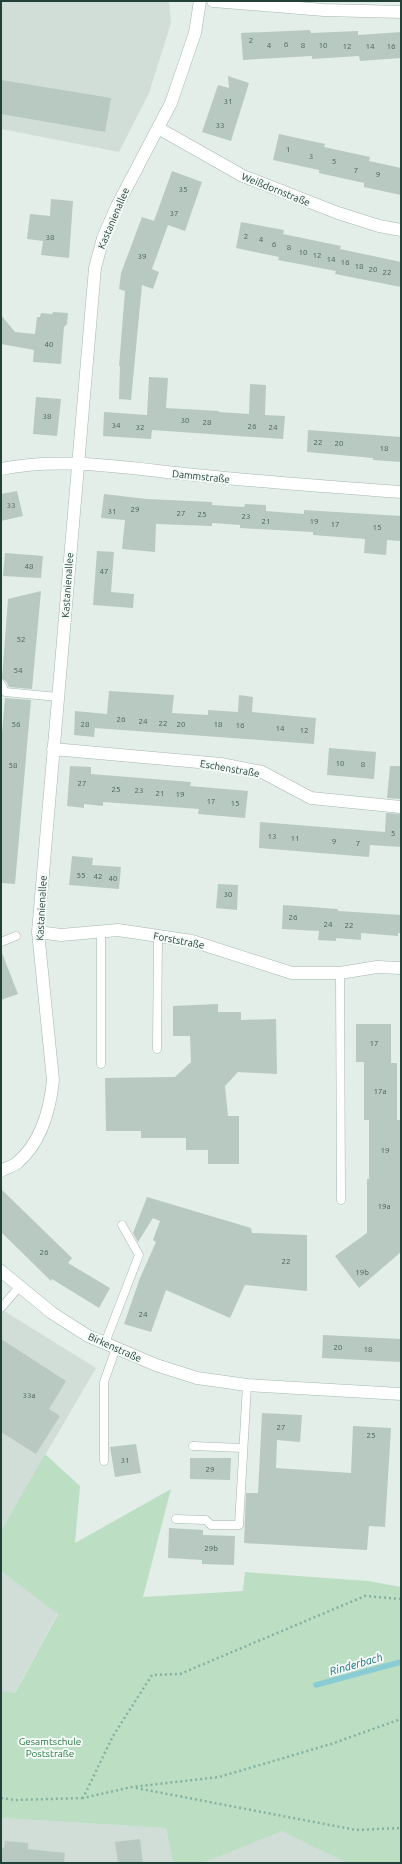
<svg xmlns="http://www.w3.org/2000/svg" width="402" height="1864" font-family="Ubuntu,sans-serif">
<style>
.built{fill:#d1ded7}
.green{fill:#bcdfc4}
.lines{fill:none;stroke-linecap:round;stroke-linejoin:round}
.stream{stroke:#8accd4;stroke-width:5.5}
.building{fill:#b8c9c1}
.lane-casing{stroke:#a5b6b0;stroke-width:9}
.street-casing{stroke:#a5b6b0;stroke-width:13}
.secondary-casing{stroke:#a1bab0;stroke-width:13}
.path{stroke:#83b2a1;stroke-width:2.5;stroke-dasharray:2 3;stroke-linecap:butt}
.lane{stroke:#fff;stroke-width:8}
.street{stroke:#fff;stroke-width:12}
.secondary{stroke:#fff;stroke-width:12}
.labels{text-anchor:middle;stroke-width:4;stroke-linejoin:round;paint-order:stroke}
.number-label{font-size:8px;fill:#48625a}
.street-label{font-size:10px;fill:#224037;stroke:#f4faf7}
.park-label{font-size:10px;fill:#2a7845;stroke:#f4faf7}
.water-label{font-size:11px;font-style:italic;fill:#19727e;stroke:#f4faf7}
</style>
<rect width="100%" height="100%" fill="#e3eee9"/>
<path class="built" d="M 1,1 L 169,1 L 171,23 L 149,93 L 119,152 L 1,129 Z
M 1,1309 L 96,1368 L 1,1531 Z
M 1,1571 L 58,1613 L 12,1698 L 1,1782 Z
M 1,1818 L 166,1828 L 173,1863 L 1,1863 Z
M 282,1830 L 347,1863 L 203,1863 Z"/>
<path class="green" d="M 45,1454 L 80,1486 L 75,1543 L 171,1489 L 143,1597 L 243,1591 L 245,1572 L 368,1581 L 401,1587 L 401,1863 L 347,1863 L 282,1831 L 203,1863 L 173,1863 L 166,1828 L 1,1818 L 1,1691 L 15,1693 L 58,1614 L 1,1571 L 1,1531 Z"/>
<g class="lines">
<path class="stream" d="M 316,1685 L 401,1662"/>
</g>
<path class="building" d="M 310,30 L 311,33 L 358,31 L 358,35 L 401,32 L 401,58 L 360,61 L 359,56 L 312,59 L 312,56 L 243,60 L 241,33 Z
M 228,76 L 249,83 L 231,141 L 202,132 L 218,85 L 229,88 Z
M 1,80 L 111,98 L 105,132 L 1,114 Z
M 279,134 L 325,144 L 324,147 L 370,157 L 369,161 L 401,168 L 401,195 L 364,187 L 364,183 L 319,173 L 319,170 L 273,160 Z
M 172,171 L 202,182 L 185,231 L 168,225 L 152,269 L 159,272 L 153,289 L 142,285 L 131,400 L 119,399 L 120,366 L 119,366 L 125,291 L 119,289 L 121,273 L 142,217 L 154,221 Z
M 51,199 L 73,201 L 69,258 L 41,255 L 43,241 L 27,239 L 30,214 L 50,216 Z
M 241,222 L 284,230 L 283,234 L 341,246 L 340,249 L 401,262 L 401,287 L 335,274 L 336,271 L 278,260 L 279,257 L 236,248 Z
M 53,312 L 68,313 L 67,324 L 64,327 L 61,364 L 33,362 L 34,350 L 1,344 L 1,315 L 15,332 L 35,334 L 37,317 L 40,317 L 41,313 L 52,314 Z
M 149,377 L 168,378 L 166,408 L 219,411 L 219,412 L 249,414 L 250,384 L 266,385 L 265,415 L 285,416 L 283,439 L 152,430 L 151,439 L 103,436 L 104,412 L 147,415 Z
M 36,397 L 61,399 L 57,436 L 33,434 Z
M 308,430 L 401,437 L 401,462 L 373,460 L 373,458 L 307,452 Z
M 17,491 L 23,516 L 1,521 L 1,494 Z
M 104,494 L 147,499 L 212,502 L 212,505 L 244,507 L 245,504 L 266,505 L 266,511 L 304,514 L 304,510 L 401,516 L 401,541 L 387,540 L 386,555 L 364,553 L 365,539 L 313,535 L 313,532 L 240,528 L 240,525 L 212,523 L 212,526 L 156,524 L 155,552 L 122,549 L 125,520 L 101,518 Z
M 97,551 L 114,552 L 111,592 L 134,594 L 133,608 L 93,605 Z
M 5,553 L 43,556 L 41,578 L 3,576 Z
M 41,591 L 32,689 L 9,687 L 6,681 L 2,679 L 8,599 Z
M 109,691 L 174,695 L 172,713 L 208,715 L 208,710 L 238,712 L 239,695 L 253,697 L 252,712 L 316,718 L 314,744 L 95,728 L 94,737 L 74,735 L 75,711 L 107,714 Z
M 5,698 L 31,700 L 15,884 L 1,883 L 1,745 Z
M 329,748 L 376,752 L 374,779 L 327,775 Z
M 70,766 L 91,767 L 91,774 L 191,782 L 190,786 L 248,791 L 245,818 L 198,814 L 199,809 L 103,802 L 103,806 L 84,804 L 84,808 L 67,806 Z
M 390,766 L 401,766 L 401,799 L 387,798 Z
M 386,813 L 401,814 L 401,847 L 370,845 L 369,857 L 259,848 L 260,822 L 385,832 Z
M 72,856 L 93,858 L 92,865 L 121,867 L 119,889 L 69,885 Z
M 218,884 L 238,885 L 237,910 L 216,908 Z
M 283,905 L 338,909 L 338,911 L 401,915 L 401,933 L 398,933 L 398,936 L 361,933 L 361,940 L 336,938 L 336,941 L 318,940 L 319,931 L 282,929 Z
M 1,953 L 2,953 L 18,994 L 1,1000 Z
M 218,1004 L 218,1012 L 241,1012 L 241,1020 L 276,1019 L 277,1074 L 238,1072 L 225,1086 L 228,1116 L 239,1116 L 239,1164 L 208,1164 L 208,1150 L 186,1150 L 186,1138 L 141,1138 L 141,1131 L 106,1131 L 105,1078 L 175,1077 L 191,1062 L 190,1036 L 173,1036 L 173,1006 Z
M 356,1024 L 391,1024 L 391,1063 L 397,1063 L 397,1120 L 401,1120 L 401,1252 L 359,1288 L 335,1256 L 367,1233 L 367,1179 L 369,1179 L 369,1120 L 364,1120 L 364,1062 L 356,1062 Z
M 1,1189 L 72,1258 L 68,1263 L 110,1288 L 99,1308 L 52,1279 L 51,1281 L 1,1232 Z
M 147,1197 L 251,1228 L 252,1233 L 307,1235 L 307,1291 L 245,1285 L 230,1318 L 166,1290 L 151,1332 L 124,1324 L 140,1278 L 156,1242 L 153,1240 L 160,1221 L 153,1218 L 138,1242 L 133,1233 Z
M 323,1335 L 401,1339 L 401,1362 L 322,1358 Z
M 1,1339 L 66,1381 L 49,1409 L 60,1416 L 36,1454 L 1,1432 Z
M 262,1413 L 302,1415 L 300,1442 L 277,1440 L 276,1468 L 351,1473 L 353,1426 L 391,1428 L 385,1527 L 369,1526 L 367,1550 L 244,1543 L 246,1493 L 258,1493 Z
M 136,1444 L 141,1473 L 115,1477 L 110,1447 Z
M 190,1458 L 231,1458 L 230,1480 L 190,1479 Z
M 169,1528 L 203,1530 L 203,1535 L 235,1536 L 234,1565 L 202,1564 L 202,1560 L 168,1558 Z
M 140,1839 L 143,1863 L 118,1863 L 115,1842 Z
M 5,1841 L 28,1843 L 28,1849 L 65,1853 L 64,1863 L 1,1863 L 1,1847 L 4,1848 Z"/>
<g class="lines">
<g class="lane-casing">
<path id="lane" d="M 1,684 L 5,692 L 58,697
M 101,931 L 101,1064
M 1,942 L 16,936
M 340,973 L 341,1200
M 157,1049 L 158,936
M 1,1308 L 19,1287
M 105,1343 L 139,1255 L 122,1225
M 193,1446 L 243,1448
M 104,1461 L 104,1382 L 116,1348
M 176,1519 L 206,1520 L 211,1525 L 239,1525 L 247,1385"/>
</g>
<g class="street-casing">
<path id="street" d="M 213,1 L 324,10 L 401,12
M 158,128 L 243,176 L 338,213 L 379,226 L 401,230
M 1,469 C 64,456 132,469 195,475 C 263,482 332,487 401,492
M 53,749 L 221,764 L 262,772 L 311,798 L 401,807
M 38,932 L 61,935 L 118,930 L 192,941 L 292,973 L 340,973 L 377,967 L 401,968
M 1,1171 C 6,1168 14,1166 18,1162 C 41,1142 50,1110 53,1080 L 38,932 L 95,268 L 103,238 L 117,206 L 171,103 L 195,33 L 200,1"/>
</g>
<g class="secondary-casing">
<path id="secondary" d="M 1,1271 L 52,1313 L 88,1336 L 156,1365 L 197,1378 L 247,1385 L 401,1394"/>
</g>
<path class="path" d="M 401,1599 L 365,1596 L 180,1674 L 152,1675 L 113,1736 L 83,1798 L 132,1787 L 219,1777 L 331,1744 L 401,1719
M 136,1788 L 356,1830 L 401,1828
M 1,1798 L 15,1800 L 83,1798"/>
<use href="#lane" class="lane"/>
<use href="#street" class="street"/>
<use href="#secondary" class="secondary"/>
</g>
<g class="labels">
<g class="number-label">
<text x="251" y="43">2</text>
<text x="286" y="47">6</text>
<text x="269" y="48">4</text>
<text x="303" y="48">8</text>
<text x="323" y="48">10</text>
<text x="347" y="49">12</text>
<text x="370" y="49">14</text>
<text x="391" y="49">16</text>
<text x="228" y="104">31</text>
<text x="220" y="128">33</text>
<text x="288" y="152">1</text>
<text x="311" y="159">3</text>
<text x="334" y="164">5</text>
<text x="356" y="173">7</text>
<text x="378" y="177">9</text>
<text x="183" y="192">35</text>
<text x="174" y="216">37</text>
<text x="246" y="239">2</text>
<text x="50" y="240">38</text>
<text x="261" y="242">4</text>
<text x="274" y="247">6</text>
<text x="289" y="250">8</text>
<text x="303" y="255">10</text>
<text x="317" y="258">12</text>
<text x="142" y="259">39</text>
<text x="331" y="262">14</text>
<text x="345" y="265">16</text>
<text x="359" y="269">18</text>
<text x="373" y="272">20</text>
<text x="387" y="275">22</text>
<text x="49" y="347">40</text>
<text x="47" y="419">38</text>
<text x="185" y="423">30</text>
<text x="207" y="425">28</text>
<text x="116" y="428">34</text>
<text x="252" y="429">26</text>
<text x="140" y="430">32</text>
<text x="273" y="430">24</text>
<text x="318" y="445">22</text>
<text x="339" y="446">20</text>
<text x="384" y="451">18</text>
<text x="11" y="508">33</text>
<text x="135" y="512">29</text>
<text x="112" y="514">31</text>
<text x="181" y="516">27</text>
<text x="202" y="517">25</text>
<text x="246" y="519">23</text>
<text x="266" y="524">21</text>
<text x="314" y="524">19</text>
<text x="335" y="527">17</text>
<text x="377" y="530">15</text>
<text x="29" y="569">48</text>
<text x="104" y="574">47</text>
<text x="21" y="642">52</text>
<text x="18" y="673">54</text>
<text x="121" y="722">26</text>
<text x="143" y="724">24</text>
<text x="163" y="726">22</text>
<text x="16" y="727">56</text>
<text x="85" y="727">28</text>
<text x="181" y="727">20</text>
<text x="218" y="727">18</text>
<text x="240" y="728">16</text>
<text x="280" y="731">14</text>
<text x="304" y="733">12</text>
<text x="340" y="766">10</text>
<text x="363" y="767">8</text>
<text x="13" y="768">58</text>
<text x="82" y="786">27</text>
<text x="116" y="792">25</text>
<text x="139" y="793">23</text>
<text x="160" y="796">21</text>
<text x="180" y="797">19</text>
<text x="211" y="804">17</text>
<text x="235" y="806">15</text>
<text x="393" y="836">5</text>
<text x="272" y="839">13</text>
<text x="295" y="841">11</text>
<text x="334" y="844">9</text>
<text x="358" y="846">7</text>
<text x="81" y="878">55</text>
<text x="98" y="879">42</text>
<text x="113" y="881">40</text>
<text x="228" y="897">30</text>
<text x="293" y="920">26</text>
<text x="328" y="927">24</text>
<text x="349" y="928">22</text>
<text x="374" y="1046">17</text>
<text x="380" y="1094">17a</text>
<text x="385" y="1153">19</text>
<text x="384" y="1209">19a</text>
<text x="44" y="1255">26</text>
<text x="286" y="1264">22</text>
<text x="362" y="1275">19b</text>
<text x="143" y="1317">24</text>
<text x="338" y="1350">20</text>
<text x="368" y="1352">18</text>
<text x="29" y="1398">33a</text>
<text x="281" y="1430">27</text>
<text x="371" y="1438">25</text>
<text x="125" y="1463">31</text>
<text x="210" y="1472">29</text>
<text x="211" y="1551">29b</text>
</g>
<g class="street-label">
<text transform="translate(276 189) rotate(22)" y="4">Weißdornstraße</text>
<text transform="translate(113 218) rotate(-67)" y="4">Kastanienallee</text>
<text transform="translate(201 476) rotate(6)" y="4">Dammstraße</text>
<text transform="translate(67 585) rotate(-86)" y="4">Kastanienallee</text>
<text transform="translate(230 768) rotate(10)" y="4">Eschenstraße</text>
<text transform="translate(41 908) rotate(-87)" y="4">Kastanienallee</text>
<text transform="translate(179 940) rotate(11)" y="4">Forststraße</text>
<text transform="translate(115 1347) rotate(24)" y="4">Birkenstraße</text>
</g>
<g class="park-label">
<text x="50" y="1745">Gesamtschule<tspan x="50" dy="12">Poststraße</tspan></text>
</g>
<g class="water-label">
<text transform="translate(356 1664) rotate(-16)" y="4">Rinderbach</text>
</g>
</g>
<rect width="402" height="1864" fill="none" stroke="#224037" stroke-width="4"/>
</svg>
